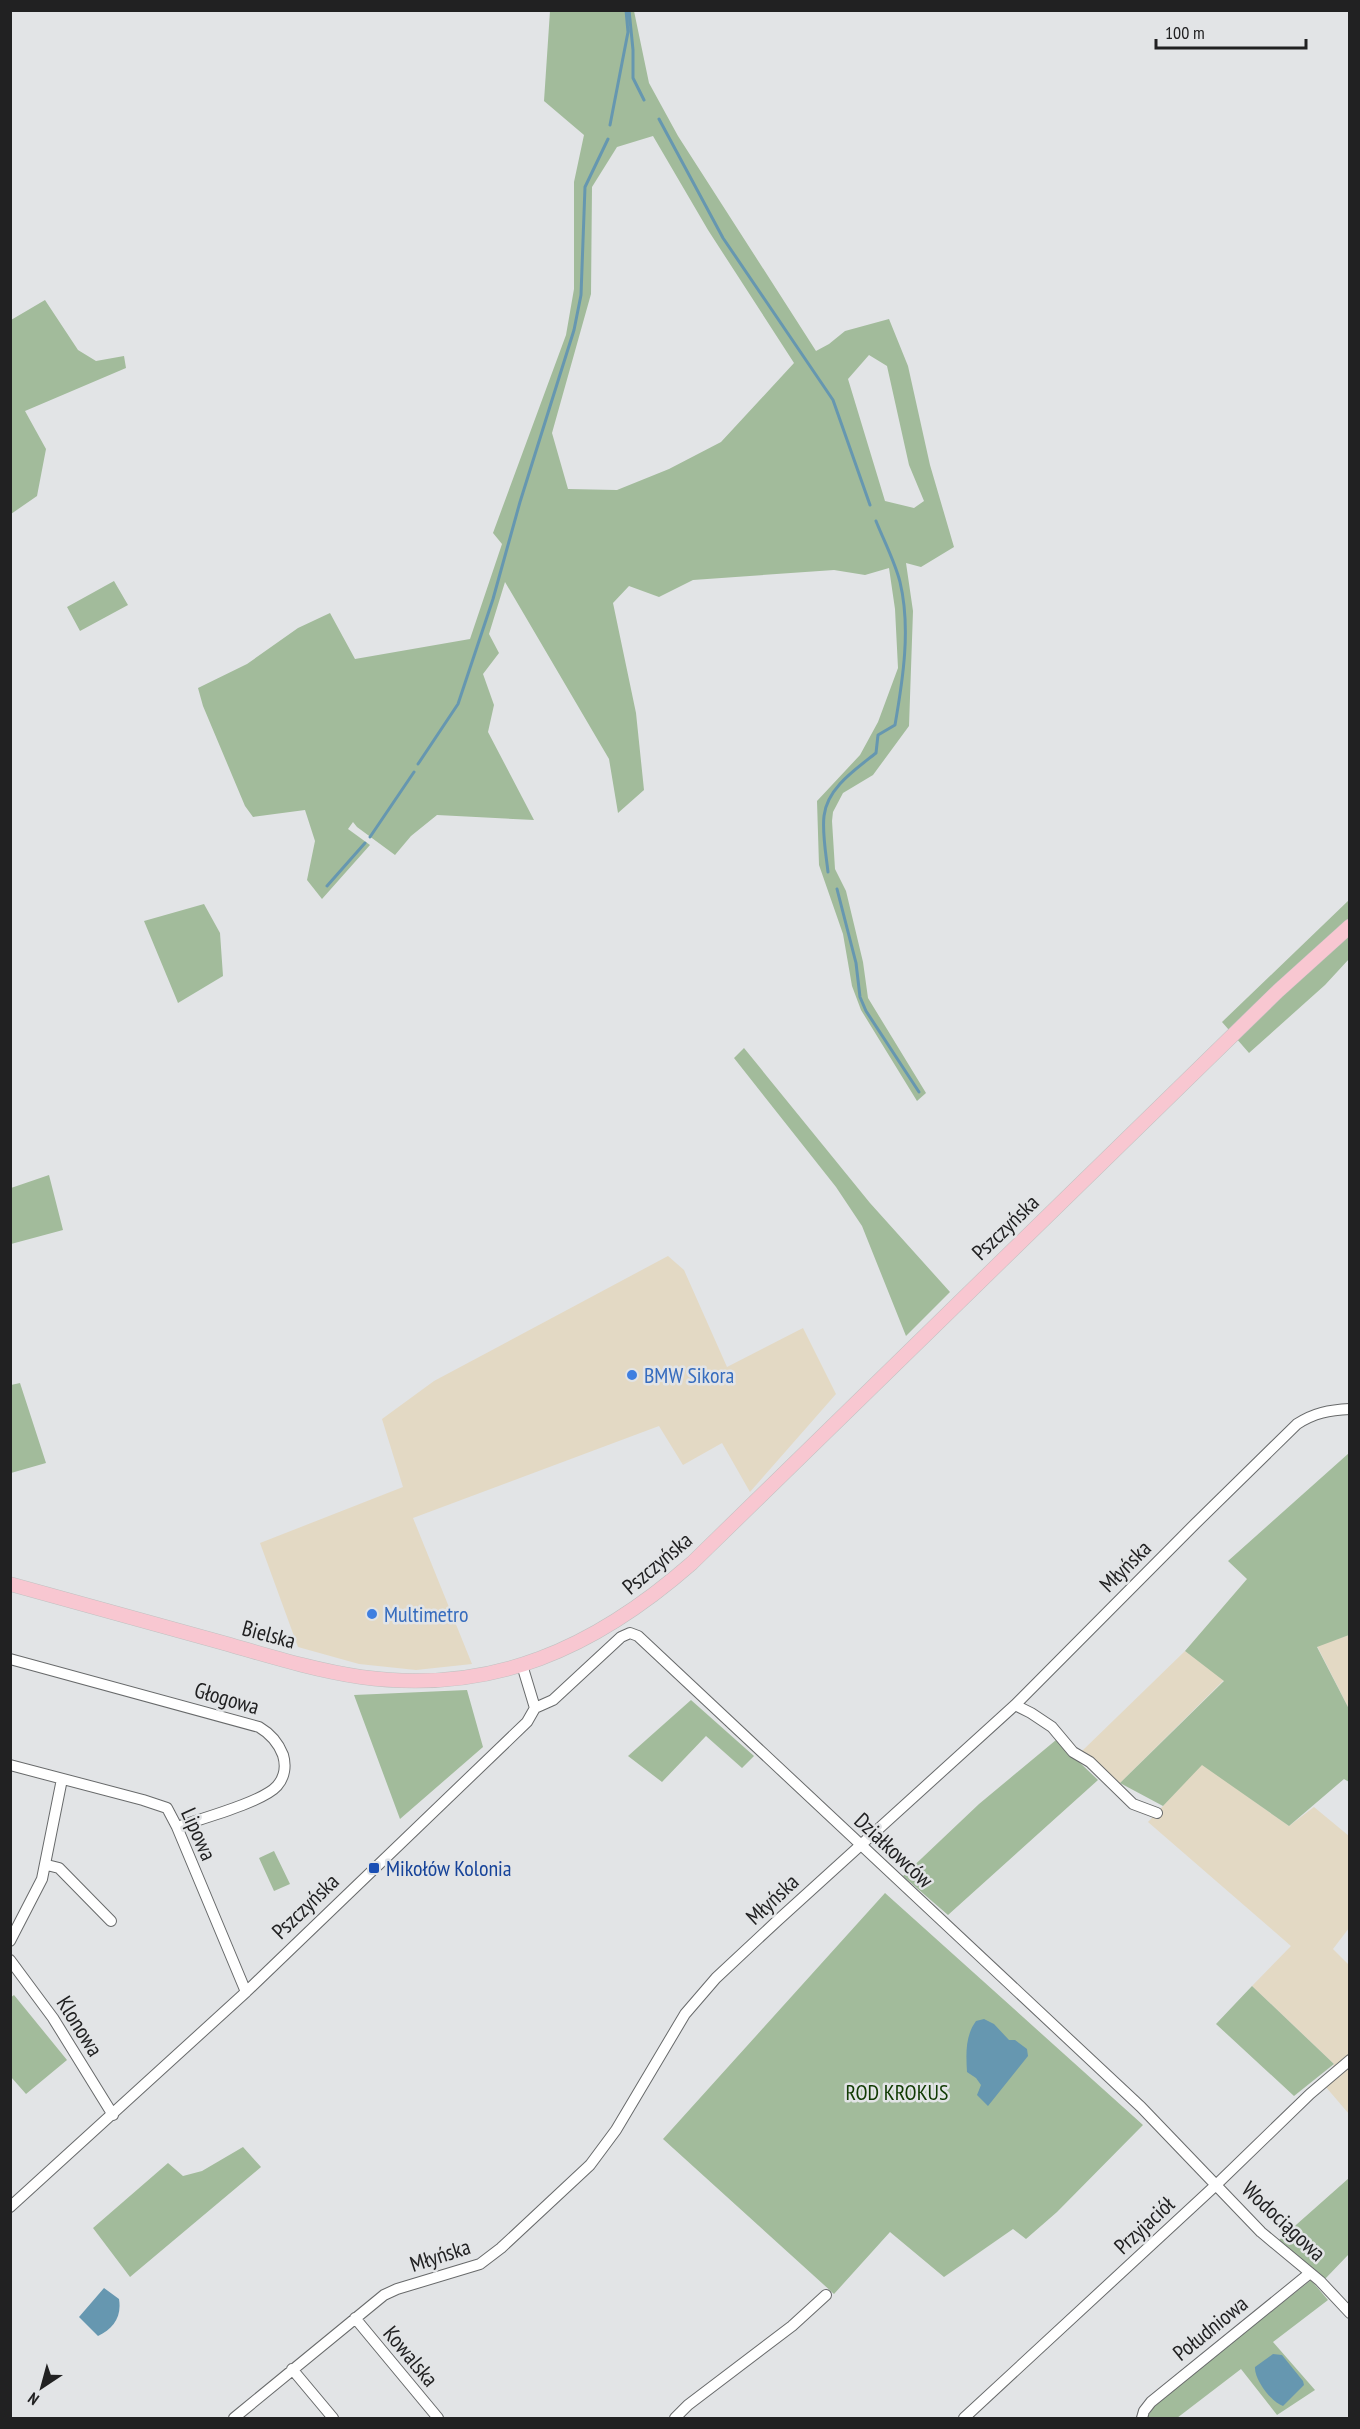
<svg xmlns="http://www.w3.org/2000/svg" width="1360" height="2429" font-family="'PT Sans Narrow',sans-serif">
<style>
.industrial{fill:#e3d9c4}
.green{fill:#a2bb9b;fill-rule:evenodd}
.water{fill:#6697b0}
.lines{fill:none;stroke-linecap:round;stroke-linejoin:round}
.stream{stroke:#6697b0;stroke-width:3}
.minor-casing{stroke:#686a6b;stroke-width:12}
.major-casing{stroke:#c1c1c1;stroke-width:15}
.minor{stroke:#fff;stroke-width:10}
.major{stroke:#f8c7d1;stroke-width:14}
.shop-dot{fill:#3f7fe0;stroke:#e2e4e6;stroke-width:2}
.transit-dot{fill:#1a4fb4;stroke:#e2e4e6;stroke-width:2}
.labels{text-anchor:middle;stroke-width:5;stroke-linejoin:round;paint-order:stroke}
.street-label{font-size:22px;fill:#212122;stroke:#e2e4e6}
.shop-label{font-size:22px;fill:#366cbe;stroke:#e2e4e6;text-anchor:start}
.transit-label{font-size:22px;fill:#164399;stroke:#e2e4e6;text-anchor:start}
.park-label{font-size:22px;fill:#103a02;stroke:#e2e4e6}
</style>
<rect width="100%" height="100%" fill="#e2e4e6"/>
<path class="industrial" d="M 668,1256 L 684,1270 L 727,1367 L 803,1328 L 836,1394 L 750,1492 L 722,1443 L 683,1465 L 659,1426 L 413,1518 L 472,1664 L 416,1670 L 359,1664 L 298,1647 L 260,1543 L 403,1487 L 382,1419 L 434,1381 Z
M 1349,1635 L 1349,1709 L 1317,1646 Z
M 1185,1651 L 1224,1680 L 1120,1783 L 1082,1751 Z
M 1202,1764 L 1289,1826 L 1314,1807 L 1349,1836 L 1349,1928 L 1333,1949 L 1349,1965 L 1349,2114 L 1325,2086 L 1334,2064 L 1252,1986 L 1291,1946 L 1148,1822 Z"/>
<path class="green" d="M 550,11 L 634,11 L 649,83 L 678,136 L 816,351 L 829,344 L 845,331 L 889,319 L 908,366 L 930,465 L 954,547 L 921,567 L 906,563 L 913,611 L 909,726 L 873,775 L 843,793 L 833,812 L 832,821 L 835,869 L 846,891 L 863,962 L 868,998 L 926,1093 L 917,1101 L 861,1010 L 852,986 L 843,934 L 819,865 L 817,801 L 860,755 L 878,722 L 898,668 L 895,609 L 889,568 L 865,575 L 834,570 L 693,580 L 659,597 L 629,586 L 613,603 L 636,713 L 644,790 L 618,813 L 609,759 L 505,582 L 489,634 L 499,653 L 483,674 L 494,705 L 488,732 L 534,820 L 437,815 L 411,836 L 395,855 L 357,827 L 353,822 L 348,829 L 370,845 L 322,899 L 307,880 L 315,841 L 305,810 L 253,817 L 245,806 L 203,706 L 198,688 L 247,664 L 298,628 L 330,613 L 355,659 L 470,639 L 502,544 L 493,533 L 566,335 L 574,289 L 574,182 L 584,135 L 544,101 ZM 653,136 L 708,230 L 794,363 L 721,442 L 669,469 L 617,490 L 568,489 L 552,433 L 591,294 L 592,187 L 617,147 ZM 869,355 L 887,366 L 909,465 L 924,501 L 914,508 L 885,501 L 848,379 Z
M 45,300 L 78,350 L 96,361 L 124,356 L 126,368 L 25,411 L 46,449 L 37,496 L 11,514 L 11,320 Z
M 114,581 L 128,605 L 80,631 L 67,607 Z
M 1349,900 L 1349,959 L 1325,985 L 1249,1053 L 1222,1022 Z
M 204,904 L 220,933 L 223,976 L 178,1003 L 144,921 Z
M 744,1048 L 870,1203 L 950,1292 L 906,1336 L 862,1226 L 836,1187 L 734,1058 Z
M 49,1175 L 63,1230 L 11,1244 L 11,1188 Z
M 20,1383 L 46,1463 L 11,1473 L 11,1385 Z
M 1349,1453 L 1349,1635 L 1317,1647 L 1349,1709 L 1349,1782 L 1344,1779 L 1289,1826 L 1202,1765 L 1163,1806 L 1120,1783 L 1224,1681 L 1185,1651 L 1247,1579 L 1228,1561 Z
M 467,1690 L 483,1747 L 400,1819 L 354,1695 Z
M 691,1700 L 754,1756 L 742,1768 L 706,1736 L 662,1782 L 628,1756 Z
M 1056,1740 L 1098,1780 L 948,1915 L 903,1876 L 979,1804 Z
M 274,1851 L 290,1884 L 274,1891 L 259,1858 Z
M 885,1893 L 1143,2125 L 1057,2212 L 1026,2239 L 1013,2229 L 944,2277 L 890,2232 L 834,2294 L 663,2139 Z
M 1252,1986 L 1334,2064 L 1294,2096 L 1216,2024 Z
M 14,1995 L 67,2060 L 26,2094 L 11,2077 L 10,1998 Z
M 243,2147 L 261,2167 L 130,2277 L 93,2228 L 168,2163 L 183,2176 L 202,2171 Z
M 1349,2178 L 1349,2254 L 1325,2279 L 1279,2240 Z
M 1311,2280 L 1328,2300 L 1273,2342 L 1315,2390 L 1277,2415 L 1241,2369 L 1177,2418 L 1147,2418 L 1156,2403 Z"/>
<path class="water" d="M 984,2019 L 994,2024 L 1009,2040 L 1015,2040 L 1027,2049 L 1028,2056 L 988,2106 L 977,2095 L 981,2085 L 976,2078 L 967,2072 C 966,2054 965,2036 976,2021 Z
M 104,2288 L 119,2299 C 122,2317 113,2329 98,2336 L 79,2317 Z
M 1273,2354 L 1282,2355 L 1303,2381 L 1304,2385 L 1283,2406 C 1271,2402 1254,2379 1255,2367 Z"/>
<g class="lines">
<path class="stream" d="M 629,10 L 633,50 L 633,78 L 644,100
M 659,119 L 723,238 L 833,400 L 870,505
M 610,125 L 628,32 L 626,10
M 418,764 L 458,704 L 493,599 L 520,502 L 574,330 L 581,295 L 585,187 L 608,139
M 370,837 L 414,772
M 828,872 C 826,854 822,833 824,816 C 827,788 856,769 876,753 L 878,735 L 895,725 C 903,679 911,628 900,582 C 895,562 884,541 876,521
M 327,886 L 365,843
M 837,889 L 856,963 L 860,997 L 866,1011 L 919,1092"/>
<g class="minor-casing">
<path id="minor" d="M 10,1659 L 259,1727 C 271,1734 278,1742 283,1755 C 286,1765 285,1777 277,1786 C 263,1802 200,1819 177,1827
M 1015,1705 L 1031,1713 L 1052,1727 L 1073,1752 L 1090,1762 L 1133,1804 L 1157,1813
M 535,1708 L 553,1700 L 621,1637 L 630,1633 L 638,1636 L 1141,2107 L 1261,2232 L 1320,2281 L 1350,2313
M 10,1765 L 143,1800 L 167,1808 L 177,1827 L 246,1992
M 47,1865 L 59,1868 L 111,1921
M 10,1941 L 42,1879 L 62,1779
M 10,1960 L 53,2018 L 113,2115
M 10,2207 L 246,1992 L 527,1722 L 535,1708 L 522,1665
M 355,2318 L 438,2418
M 292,2369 L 333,2418
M 234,2418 L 384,2295 L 397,2289 L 480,2264 L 501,2248 L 590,2165 L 616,2130 L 685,2014 L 716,1978 L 777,1921 L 1015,1705 L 1195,1524 L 1297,1424 C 1314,1413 1329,1410 1350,1409
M 675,2418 L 688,2405 L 792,2326 L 826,2295
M 964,2418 L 1217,2184 L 1310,2094 L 1350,2060
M 1142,2418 L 1144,2411 L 1151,2402 L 1310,2273"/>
</g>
<g class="major-casing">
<path id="major" d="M 10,1584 C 80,1603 150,1623 220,1642 C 266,1655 313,1670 361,1677 C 493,1695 595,1648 692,1563 L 1278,991 L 1350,926"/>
</g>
<use href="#minor" class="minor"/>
<use href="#major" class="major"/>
</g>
<g class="shop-dot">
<circle cx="632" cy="1375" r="6"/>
<circle cx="372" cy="1614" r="6"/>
</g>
<rect class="transit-dot" x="368" y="1862" width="12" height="12" rx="3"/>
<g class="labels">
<g class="street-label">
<text transform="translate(1005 1227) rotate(-44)" y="8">Pszczyńska</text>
<text transform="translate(657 1563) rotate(-40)" y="8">Pszczyńska</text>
<text transform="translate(1125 1566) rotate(-45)" y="8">Młyńska</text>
<text transform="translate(269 1634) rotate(15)" y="8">Bielska</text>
<text transform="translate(227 1698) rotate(16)" y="8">Głogowa</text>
<text transform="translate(199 1834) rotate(66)" y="8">Lipowa</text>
<text transform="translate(894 1850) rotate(43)" y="8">Działkowców</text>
<text transform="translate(772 1899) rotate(-43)" y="8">Młyńska</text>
<text transform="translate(305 1906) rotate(-44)" y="8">Pszczyńska</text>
<text transform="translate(80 2026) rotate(58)" y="8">Klonowa</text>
<text transform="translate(1284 2221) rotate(43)" y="8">Wodociągowa</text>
<text transform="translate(1144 2225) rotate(-43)" y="8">Przyjaciół</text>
<text transform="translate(440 2255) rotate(-18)" y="8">Młyńska</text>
<text transform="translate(1210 2328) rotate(-39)" y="8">Południowa</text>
<text transform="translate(411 2356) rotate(50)" y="8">Kowalska</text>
</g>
<g class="shop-label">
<text x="644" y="1383">BMW Sikora</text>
<text x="384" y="1622">Multimetro</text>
</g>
<g class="transit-label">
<text x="386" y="1876">Mikołów Kolonia</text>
</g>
<g class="park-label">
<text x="897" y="2100">ROD KROKUS</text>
</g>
</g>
<rect width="1360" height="2429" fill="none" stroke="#212122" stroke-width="24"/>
<g transform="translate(42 2387) rotate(216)" stroke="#e2e4e6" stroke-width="4.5" paint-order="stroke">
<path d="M0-4.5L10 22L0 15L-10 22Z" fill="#212122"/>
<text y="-9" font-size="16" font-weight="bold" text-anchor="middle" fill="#212122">N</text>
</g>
<path d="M1156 39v9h150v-9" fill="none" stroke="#212122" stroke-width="3"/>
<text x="1165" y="39" font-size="18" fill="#212122" stroke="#e2e4e6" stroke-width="4.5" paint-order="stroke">100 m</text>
</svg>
